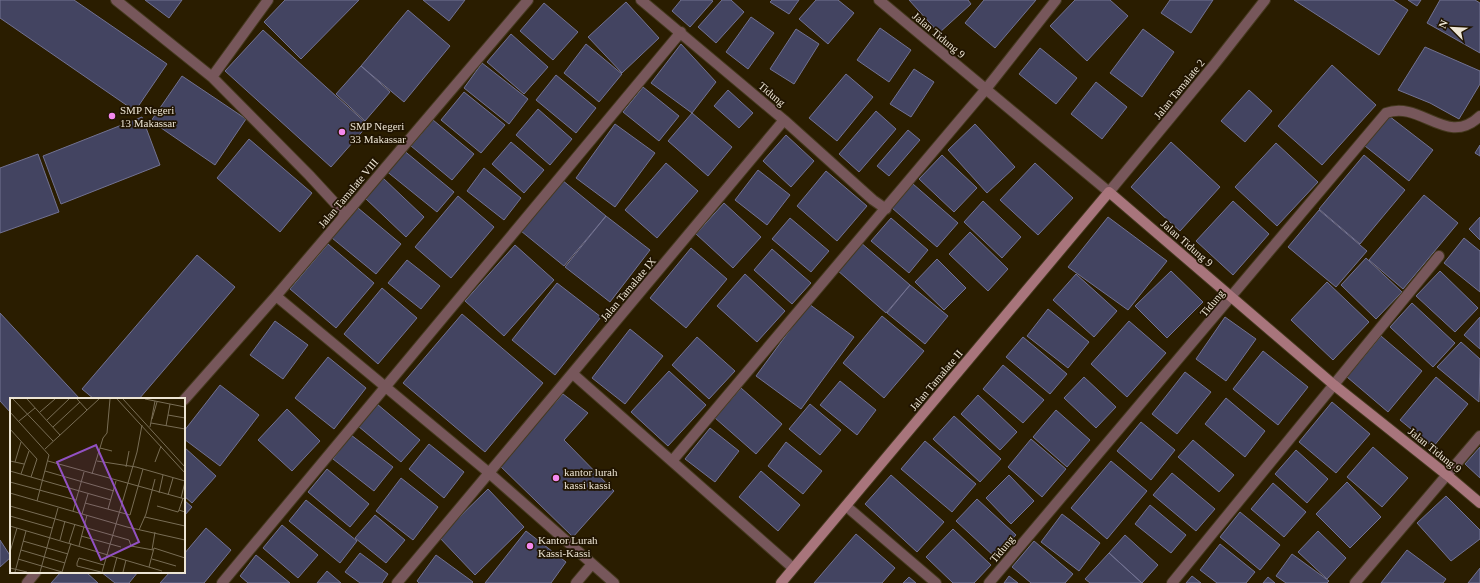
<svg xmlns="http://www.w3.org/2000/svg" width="1480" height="583" font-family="'Times New Roman',serif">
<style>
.building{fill:#434461;stroke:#727292}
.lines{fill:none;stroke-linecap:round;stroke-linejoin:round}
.street-casing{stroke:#45391e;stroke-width:12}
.secondary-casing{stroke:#45391e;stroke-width:12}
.street{stroke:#77575b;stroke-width:10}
.secondary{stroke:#a8757c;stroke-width:10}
.poi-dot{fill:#f589ee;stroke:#201400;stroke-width:1.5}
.labels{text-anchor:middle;stroke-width:3.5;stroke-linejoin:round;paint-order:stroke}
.street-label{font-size:11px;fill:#ede5d4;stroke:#201400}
.poi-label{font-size:11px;fill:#ede5d4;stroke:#201400;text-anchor:start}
.inset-road{fill:none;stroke:#786d55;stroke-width:1}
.view{fill:#9251c3;fill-opacity:0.15;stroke:#9251c3;stroke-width:2}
.inset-edge{fill:none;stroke:#ede5d4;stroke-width:2}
</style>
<rect width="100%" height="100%" fill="#2a1d00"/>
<path class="building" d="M 0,0 L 74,0 L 167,64 L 135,111 L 0,18 Z
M 145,0 L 182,0 L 169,18 Z
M 285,0 L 359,0 L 301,59 L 264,22 Z
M 423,0 L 465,0 L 449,21 Z
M 681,0 L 711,0 L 713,1 L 690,27 L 672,11 Z
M 722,0 L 731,0 L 744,12 L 716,43 L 698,27 Z
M 772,0 L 799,0 L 789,14 L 770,2 Z
M 816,0 L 838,0 L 854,13 L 828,44 L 799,19 Z
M 909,0 L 968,0 L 971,4 L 939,33 Z
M 984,0 L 1036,0 L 995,48 L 965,23 Z
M 1075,0 L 1110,0 L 1128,16 L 1087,61 L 1050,26 Z
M 1170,0 L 1213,0 L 1191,33 L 1161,13 Z
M 1294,0 L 1393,0 L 1408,10 L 1379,55 Z
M 1408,0 L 1421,0 L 1417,6 Z
M 1440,0 L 1475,0 L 1480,3 L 1480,53 L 1427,23 Z
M 626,2 L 659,38 L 622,73 L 588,37 Z
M 544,3 L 578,32 L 553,60 L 520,31 Z
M 408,10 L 450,46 L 404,102 L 361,66 Z
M 751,17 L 774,33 L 748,69 L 726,52 Z
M 880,28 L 911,50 L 889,82 L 857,60 Z
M 796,29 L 819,44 L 794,84 L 770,69 Z
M 1143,29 L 1174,52 L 1142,97 L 1110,73 Z
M 263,30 L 368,125 L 331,167 L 225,71 Z
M 511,34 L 548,67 L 524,94 L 487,62 Z
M 586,44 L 622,74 L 599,102 L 564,73 Z
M 681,44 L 716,82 L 692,113 L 651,83 Z
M 1425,47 L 1480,71 L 1480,84 L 1459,119 L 1430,103 L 1398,90 Z
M 1040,48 L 1077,78 L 1056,104 L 1019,74 Z
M 482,63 L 528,99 L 509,124 L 464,88 Z
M 1332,65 L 1376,105 L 1322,165 L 1278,126 Z
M 361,66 L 390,92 L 365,121 L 336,94 Z
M 914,69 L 934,82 L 911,117 L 890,104 Z
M 846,74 L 873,97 L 837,141 L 809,118 Z
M 556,75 L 596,108 L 576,133 L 536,100 Z
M 182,76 L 246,119 L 215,165 L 151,121 Z
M 1096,82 L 1127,107 L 1102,139 L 1071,114 Z
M 643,87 L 679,116 L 659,141 L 623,112 Z
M 728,90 L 753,113 L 739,128 L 714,106 Z
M 1249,90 L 1272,111 L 1245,142 L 1221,121 Z
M 464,92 L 505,125 L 481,153 L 441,120 Z
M 538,109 L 572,139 L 550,165 L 516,135 Z
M 876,111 L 896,129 L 859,172 L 839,154 Z
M 692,113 L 732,147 L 708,176 L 668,141 Z
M 1389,116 L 1433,150 L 1409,181 L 1365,146 Z
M 142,117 L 160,165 L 61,204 L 43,156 Z
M 433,120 L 474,154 L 452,180 L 411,146 Z
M 615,124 L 655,153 L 615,207 L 576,178 Z
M 975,124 L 1015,167 L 987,193 L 948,150 Z
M 908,130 L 920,140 L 889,176 L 877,166 Z
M 786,135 L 814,161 L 791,187 L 763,161 Z
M 249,139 L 312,193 L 280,232 L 217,178 Z
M 511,142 L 544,170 L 524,193 L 492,164 Z
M 1171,142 L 1220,187 L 1180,231 L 1131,187 Z
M 1276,143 L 1318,182 L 1277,226 L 1235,187 Z
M 1480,145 L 1480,156 L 1475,153 Z
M 402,149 L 454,192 L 437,212 L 385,170 Z
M 38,154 L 59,212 L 0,233 L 0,168 Z
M 942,155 L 977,188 L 954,212 L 919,179 Z
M 1364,155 L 1405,190 L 1360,244 L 1319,209 Z
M 666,163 L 698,191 L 657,238 L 625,210 Z
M 1035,163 L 1073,198 L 1038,235 L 1000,200 Z
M 484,168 L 521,198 L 504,220 L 467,191 Z
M 758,170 L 790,195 L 767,225 L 735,200 Z
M 826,171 L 867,206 L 837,241 L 797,206 Z
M 383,178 L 424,217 L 406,237 L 365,198 Z
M 562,180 L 606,216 L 564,266 L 521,231 Z
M 913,184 L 958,223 L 937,247 L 892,208 Z
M 1424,195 L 1458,223 L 1403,289 L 1369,260 Z
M 458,196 L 494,227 L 451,278 L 415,247 Z
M 983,201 L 1021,237 L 1002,258 L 964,222 Z
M 1233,201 L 1269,234 L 1233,275 L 1196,241 Z
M 724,203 L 761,237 L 733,268 L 696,234 Z
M 358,208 L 401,244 L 376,274 L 332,238 Z
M 1319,210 L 1367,251 L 1336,287 L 1288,247 Z
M 606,216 L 650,250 L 610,302 L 565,267 Z
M 1108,217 L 1167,261 L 1128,310 L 1068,267 Z
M 1480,217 L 1480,240 L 1469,229 Z
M 790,218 L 829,251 L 811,272 L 772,239 Z
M 891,218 L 928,250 L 909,273 L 871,241 Z
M 970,232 L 1008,269 L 988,291 L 949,254 Z
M 1464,238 L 1480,251 L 1480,292 L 1444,263 Z
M 860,242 L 910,285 L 886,313 L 837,270 Z
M 328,244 L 374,283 L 336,328 L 290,289 Z
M 515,245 L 554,280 L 504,336 L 465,301 Z
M 691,248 L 727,279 L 686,328 L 650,298 Z
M 772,249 L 811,283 L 792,304 L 754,270 Z
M 197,255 L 235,287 L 139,399 L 94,399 L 82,389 Z
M 1366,258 L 1402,292 L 1376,319 L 1341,285 Z
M 937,259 L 966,288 L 944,310 L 915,282 Z
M 407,260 L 440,286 L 421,309 L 388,283 Z
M 1171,271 L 1203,302 L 1167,338 L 1135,306 Z
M 1440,271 L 1478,308 L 1455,332 L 1416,296 Z
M 745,274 L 785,311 L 757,342 L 717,306 Z
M 1076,274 L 1117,311 L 1094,337 L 1053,300 Z
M 1327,282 L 1369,322 L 1333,360 L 1291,320 Z
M 557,283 L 601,317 L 555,375 L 512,340 Z
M 910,285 L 948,316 L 925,344 L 887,313 Z
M 382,288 L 417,318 L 378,364 L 344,334 Z
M 1412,303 L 1455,343 L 1433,367 L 1390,327 Z
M 809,304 L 854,337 L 801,409 L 756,376 Z
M 1048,309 L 1089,342 L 1068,368 L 1027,336 Z
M 0,313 L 80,399 L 11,399 L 11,413 L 0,401 Z
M 462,314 L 543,383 L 485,452 L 403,383 Z
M 882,316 L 924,351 L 884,398 L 843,363 Z
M 1225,317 L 1256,339 L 1226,381 L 1196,359 Z
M 1480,317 L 1480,349 L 1464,335 Z
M 275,321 L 308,345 L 283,379 L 250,355 Z
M 1129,321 L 1166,353 L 1127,397 L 1091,364 Z
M 630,329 L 663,356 L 625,404 L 592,378 Z
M 1381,336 L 1422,371 L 1388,412 L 1347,377 Z
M 697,337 L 735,371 L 709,399 L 672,365 Z
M 1023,337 L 1067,374 L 1050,394 L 1006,357 Z
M 1461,342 L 1480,359 L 1479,402 L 1437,367 Z
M 1263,351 L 1308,387 L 1278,425 L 1233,389 Z
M 328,357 L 366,388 L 334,429 L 295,398 Z
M 1003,365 L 1044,400 L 1023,423 L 983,389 Z
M 669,371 L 706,405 L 668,446 L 631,412 Z
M 1185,372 L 1211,392 L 1177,434 L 1152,414 Z
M 1084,377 L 1116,407 L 1096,428 L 1064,398 Z
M 1436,377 L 1468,404 L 1433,447 L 1400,420 Z
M 840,381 L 876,410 L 857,435 L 820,405 Z
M 220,385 L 259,415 L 220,466 L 184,439 L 184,431 Z
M 741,388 L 782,424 L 756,454 L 715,418 Z
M 563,394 L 588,413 L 564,440 L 614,491 L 573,537 L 498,464 Z
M 978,395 L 1017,432 L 1000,450 L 961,414 Z
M 1226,398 L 1265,431 L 1245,457 L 1205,424 Z
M 1332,402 L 1370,434 L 1336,473 L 1299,442 Z
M 377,404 L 420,440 L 401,462 L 358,426 Z
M 810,404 L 841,430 L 820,455 L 789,429 Z
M 287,409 L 320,441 L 292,471 L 258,440 Z
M 1056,410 L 1090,440 L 1067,467 L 1033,437 Z
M 954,416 L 1001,459 L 980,482 L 933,439 Z
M 1141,422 L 1175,450 L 1151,480 L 1117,451 Z
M 710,428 L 739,451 L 715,482 L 685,459 Z
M 351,435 L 393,467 L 374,491 L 333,459 Z
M 1031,439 L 1066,469 L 1042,497 L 1008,467 Z
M 1193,440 L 1234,475 L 1219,492 L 1178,457 Z
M 925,441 L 976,484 L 952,512 L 901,469 Z
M 786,442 L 822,471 L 803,494 L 768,466 Z
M 429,444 L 464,472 L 444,498 L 409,469 Z
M 184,447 L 216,476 L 192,503 L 184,496 Z
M 1373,447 L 1408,478 L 1382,507 L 1347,477 Z
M 1480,447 L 1480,478 L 1465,464 Z
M 1296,450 L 1328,479 L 1307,503 L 1275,474 Z
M 1111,461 L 1147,491 L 1107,539 L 1071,508 Z
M 327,469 L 369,504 L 350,527 L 308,492 Z
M 761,471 L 800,505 L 778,531 L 739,497 Z
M 1172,473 L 1215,509 L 1196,531 L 1153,495 Z
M 891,475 L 944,522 L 917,552 L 865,504 Z
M 1009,475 L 1034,501 L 1011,524 L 986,498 Z
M 401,478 L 438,507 L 413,540 L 376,511 Z
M 1347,482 L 1381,517 L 1350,548 L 1316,514 Z
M 1273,483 L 1306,512 L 1284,537 L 1251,509 Z
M 488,489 L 524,527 L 475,575 L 439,537 Z
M 1446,496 L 1480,530 L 1480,539 L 1451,561 L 1417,523 Z
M 977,499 L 1016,535 L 995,557 L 956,521 Z
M 184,500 L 192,507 L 184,516 Z
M 306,500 L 357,541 L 340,563 L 289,521 Z
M 1150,505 L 1186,535 L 1171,553 L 1135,524 Z
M 1240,512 L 1280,545 L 1260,570 L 1220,537 Z
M 1062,514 L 1100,543 L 1079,571 L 1041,542 Z
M 375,515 L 405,540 L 386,563 L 355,538 Z
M 282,525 L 318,555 L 298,578 L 263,548 Z
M 206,528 L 231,550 L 204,583 L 160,583 L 170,572 L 184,572 L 184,554 Z
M 953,529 L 991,565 L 974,583 L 953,583 L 926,557 Z
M 526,531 L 566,562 L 551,583 L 485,583 Z
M 1318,531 L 1346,558 L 1327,579 L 1298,552 Z
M 856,534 L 895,568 L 882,583 L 814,583 Z
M 1125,535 L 1158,565 L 1142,583 L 1109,553 Z
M 0,540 L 11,557 L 0,567 Z
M 1034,541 L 1073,574 L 1065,583 L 1031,583 L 1012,567 Z
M 1220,544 L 1255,572 L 1246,583 L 1217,583 L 1200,570 Z
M 1407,550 L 1446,579 L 1443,583 L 1381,583 Z
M 360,553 L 388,574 L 382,583 L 360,583 L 345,572 Z
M 1109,553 L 1142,583 L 1090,583 L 1085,579 Z
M 1292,554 L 1329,581 L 1327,583 L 1286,583 L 1276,576 Z
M 256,555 L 290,583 L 248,583 L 240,576 Z
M 436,555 L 473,582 L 472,583 L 419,583 L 417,581 Z
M 1480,568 L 1480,583 L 1468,583 Z
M 327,571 L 341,583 L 317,583 Z
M 61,572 L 86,572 L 98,583 L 51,583 Z
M 101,572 L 138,572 L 129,583 L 115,583 Z
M 1009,576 L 1018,583 L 1004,583 Z
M 1192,576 L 1201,583 L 1186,583 Z
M 909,577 L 916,583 L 903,583 Z
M 1268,577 L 1275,583 L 1263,583 Z"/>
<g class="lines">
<g class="street-casing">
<path id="street" d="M 116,0 L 212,77 L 309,175 L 345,214
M 641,0 L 784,120 L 873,200 L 886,209
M 879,0 L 1109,192 L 1214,65 L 1265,0
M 212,77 L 268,0
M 276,296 L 488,472 L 614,583
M 573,374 L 793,568
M 184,400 L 276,296 L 528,0
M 672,461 L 986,89 L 1056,0
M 846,506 L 936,583
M 27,583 L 36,572
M 222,583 L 681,32
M 397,583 L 784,120
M 576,583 L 592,564
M 989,583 L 1386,113 C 1421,100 1447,148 1480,116
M 1172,583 L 1439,256
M 1355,583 L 1480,436"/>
</g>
<g class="secondary-casing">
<path id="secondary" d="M 781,583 L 1109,192 L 1334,385 L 1447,475 L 1480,503"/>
</g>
<use href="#street" class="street"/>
<use href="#secondary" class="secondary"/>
</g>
<g class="poi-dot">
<circle cx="112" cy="116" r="4"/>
<circle cx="342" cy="132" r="4"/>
<circle cx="556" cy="478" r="4"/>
<circle cx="530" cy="546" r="4"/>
</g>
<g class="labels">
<g class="street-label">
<text transform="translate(939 35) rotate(40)" y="4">Jalan Tidung 9</text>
<text transform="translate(1179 89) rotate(-51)" y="4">Jalan Tamalate 2</text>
<text transform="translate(772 94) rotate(40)" y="4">Tidung</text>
<text transform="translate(348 193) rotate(-50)" y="4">Jalan Tamalate VIII</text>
<text transform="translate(1187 243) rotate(41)" y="4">Jalan Tidung 9</text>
<text transform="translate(628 289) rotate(-50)" y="4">Jalan Tamalate IX</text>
<text transform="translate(1212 303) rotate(-50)" y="4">Tidung</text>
<text transform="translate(936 380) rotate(-50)" y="4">Jalan Tamalate II</text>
<text transform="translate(1435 450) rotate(39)" y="4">Jalan Tidung 9</text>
<text transform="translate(1002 549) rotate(-50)" y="4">Tidung</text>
</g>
<g class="poi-label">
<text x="120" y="114">SMP Negeri<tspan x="120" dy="13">13 Makassar</tspan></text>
<text x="350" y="130">SMP Negeri<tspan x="350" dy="13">33 Makassar</tspan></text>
<text x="564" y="476">kantor lurah<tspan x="564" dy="13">kassi kassi</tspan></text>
<text x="538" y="544">Kantor Lurah<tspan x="538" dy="13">Kassi-Kassi</tspan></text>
</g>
</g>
<g transform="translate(10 398)">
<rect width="175" height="175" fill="#2a1d00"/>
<path class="inset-road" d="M 3,1 L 43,43M 17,1 L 50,37M 67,1 L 77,12M 107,1 L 175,75M 113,1 L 175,69M 135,1 L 175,9M 0,14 L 39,57 L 27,103M 30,14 L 45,1M 158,17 L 175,20M 142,21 L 147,4M 37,22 L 59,1M 9,23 L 25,10M 141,25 L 175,31M 156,28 L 160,6M 43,29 L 70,4M 140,29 L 145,3M 0,31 L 27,61M 90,50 L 102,53M 35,51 L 89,1M 0,63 L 14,66M 38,63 L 175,101M 87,63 L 126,69 L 175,83M 5,64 L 11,44M 145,64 L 151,48M 116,69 L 119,53M 0,73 L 101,102M 35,73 L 104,93M 11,76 L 19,53M 82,76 L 93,40 L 97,35 L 100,1M 21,79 L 27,61M 0,84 L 66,102M 0,95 L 117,129 L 175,142M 149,95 L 153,77M 158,97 L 163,80M 171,100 L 175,84M 173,100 L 169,112 L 175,114M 75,105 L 120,117 L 133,71M 0,108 L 119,142 L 121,148 L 143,152M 147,108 L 168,114 L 169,112M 98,111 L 106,83M 63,113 L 74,74M 72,116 L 78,96M 0,118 L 42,130M 135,119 L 175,128M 0,128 L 152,173M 129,132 L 136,116 L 145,81M 71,138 L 111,149M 50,142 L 55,123M 13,143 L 58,156M 59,145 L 65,126M 69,148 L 77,117M 11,152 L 55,165M 142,152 L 145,134M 0,154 L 7,130M 8,161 L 52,174M 142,161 L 166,168M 139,169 L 144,150 L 175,160M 0,170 L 17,174M 5,174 L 16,133M 30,174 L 48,110M 52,174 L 61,145M 91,174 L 67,168 L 67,165 L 69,160 L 94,167M 92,174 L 127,54 L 132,27M 103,174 L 107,159M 113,174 L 116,162"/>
<path class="view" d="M 86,47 L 129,144 L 91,162 L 47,64 Z"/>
<rect width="175" height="175" class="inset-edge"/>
</g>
<g transform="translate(1452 28) rotate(294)" stroke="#201400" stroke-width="3" paint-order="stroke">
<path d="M0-3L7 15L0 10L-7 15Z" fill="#ede5d4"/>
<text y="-6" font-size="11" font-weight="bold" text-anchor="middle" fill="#ede5d4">N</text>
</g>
</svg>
